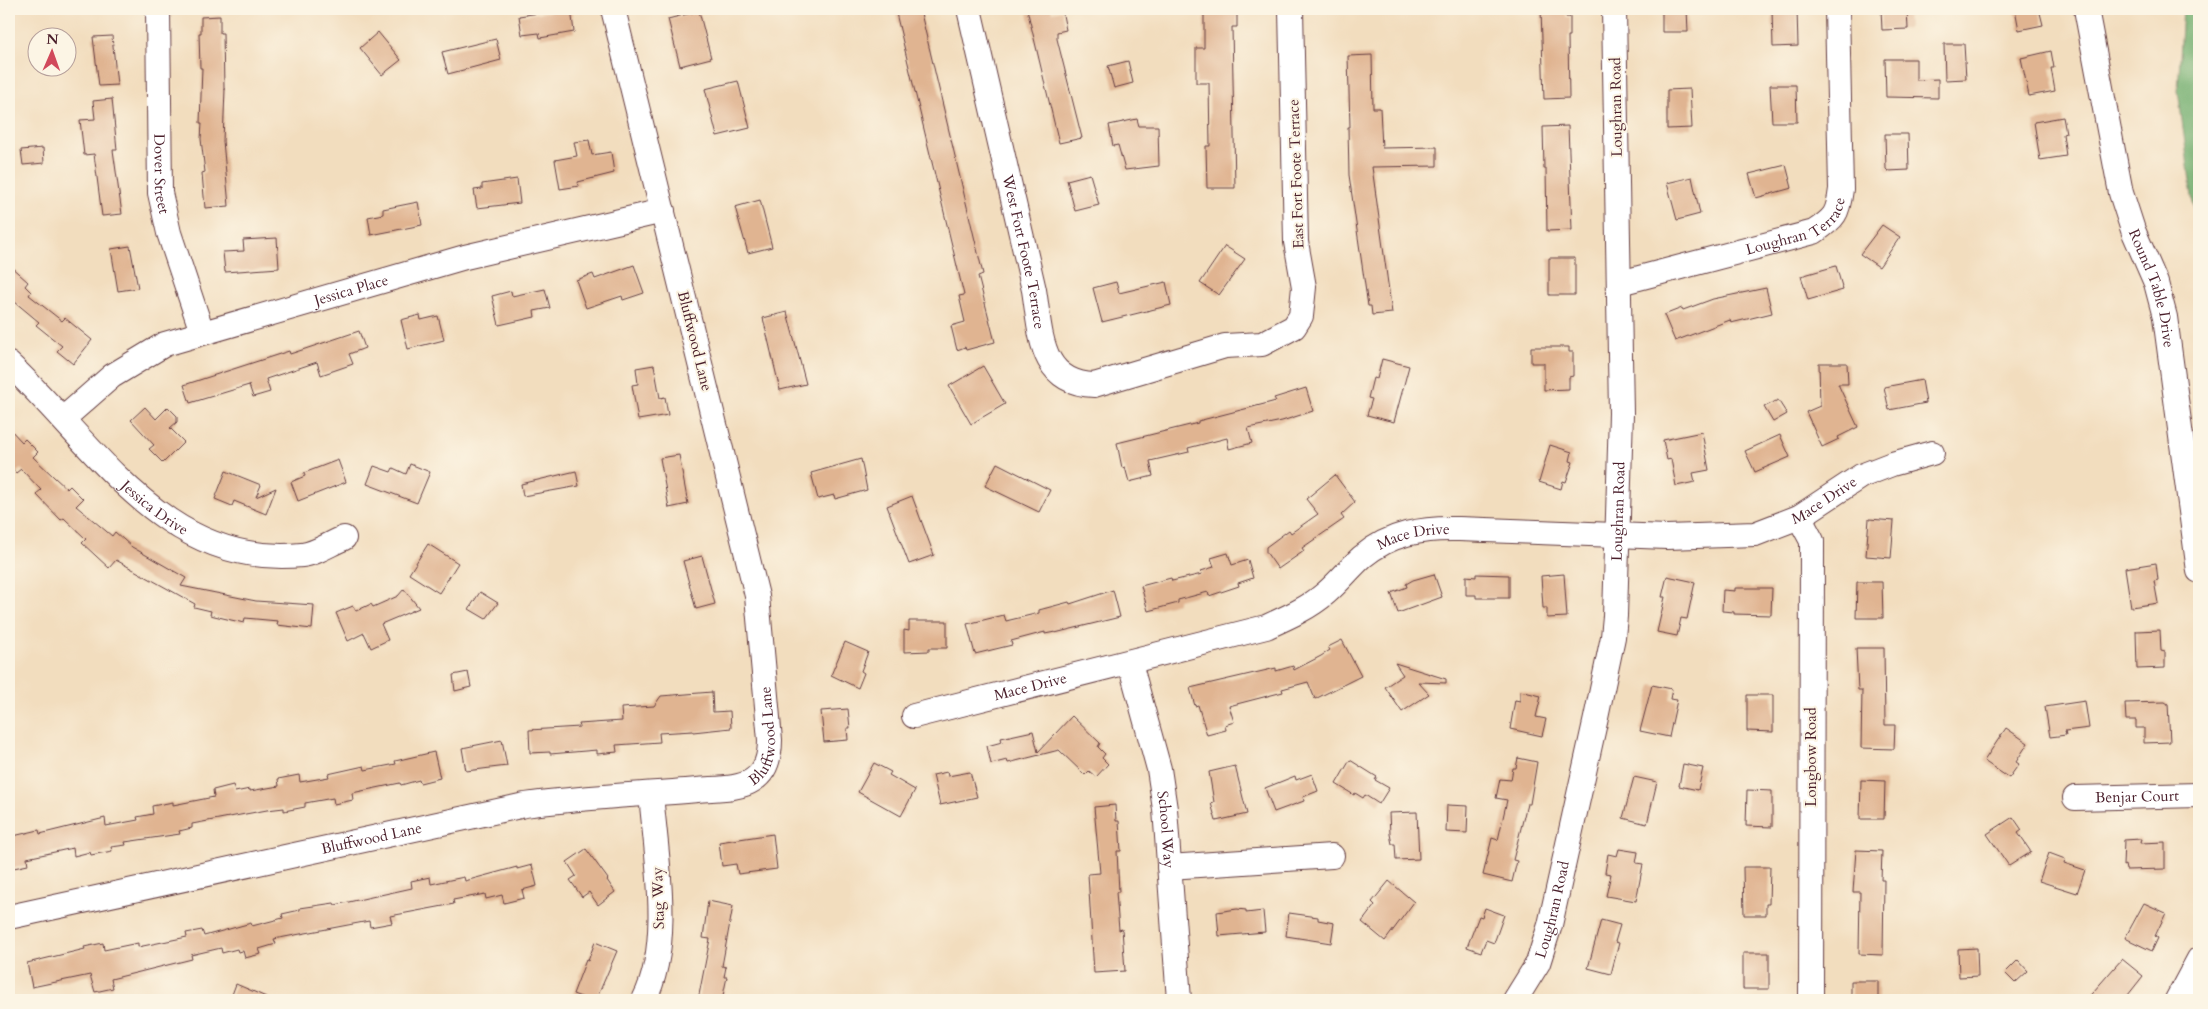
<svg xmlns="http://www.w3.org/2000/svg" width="2208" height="1009" font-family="Cardo,serif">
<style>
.forest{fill:#72ae6e;stroke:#5e664c}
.building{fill:#e0b491}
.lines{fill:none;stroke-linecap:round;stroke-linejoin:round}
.minor-casing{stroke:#633c41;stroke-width:26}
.minor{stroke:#fff;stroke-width:24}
.labels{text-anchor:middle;stroke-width:4;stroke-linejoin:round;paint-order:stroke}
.street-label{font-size:15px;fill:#4a1f2b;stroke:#fcf5e5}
</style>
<rect width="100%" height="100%" fill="#fcf5e5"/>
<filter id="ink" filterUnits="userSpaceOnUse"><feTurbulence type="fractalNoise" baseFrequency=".02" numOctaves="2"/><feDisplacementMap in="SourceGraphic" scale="10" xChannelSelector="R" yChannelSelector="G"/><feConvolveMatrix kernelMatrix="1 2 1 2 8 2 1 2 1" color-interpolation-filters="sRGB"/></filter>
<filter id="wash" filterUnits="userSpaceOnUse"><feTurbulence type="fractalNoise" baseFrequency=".0096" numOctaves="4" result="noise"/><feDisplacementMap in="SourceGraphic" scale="20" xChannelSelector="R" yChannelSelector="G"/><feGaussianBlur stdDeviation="1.12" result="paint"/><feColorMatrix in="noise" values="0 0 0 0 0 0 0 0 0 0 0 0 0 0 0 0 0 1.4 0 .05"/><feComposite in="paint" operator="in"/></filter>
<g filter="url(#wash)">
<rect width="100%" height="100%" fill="#f2ddbe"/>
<path class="forest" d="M 2183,9 L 2199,9 L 2199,227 L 2193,204 L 2178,90 Z"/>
<g id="blocks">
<path class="building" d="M 551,9 L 571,9 L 574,32 L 540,38 L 539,33 L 522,35 L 519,16 L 552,11 Z
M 895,9 L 920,9 L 983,274 L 978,276 L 995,342 L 966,350 L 965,347 L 957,350 L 951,326 L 965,322 L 959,296 L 964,295 Z
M 1027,9 L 1051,9 L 1052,12 L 1062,10 L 1066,30 L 1057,32 L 1057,39 L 1082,138 L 1059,143 Z
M 1204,9 L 1237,9 L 1237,27 L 1232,27 L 1235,188 L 1207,188 L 1206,146 L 1210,146 L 1209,83 L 1196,83 L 1196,48 L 1204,48 Z
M 1541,9 L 1566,9 L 1566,17 L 1570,17 L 1570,36 L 1568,36 L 1569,98 L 1544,99 Z
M 1662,9 L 1687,9 L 1688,32 L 1662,32 Z
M 1881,9 L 1907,9 L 1908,29 L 1882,30 Z
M 2015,9 L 2039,9 L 2043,25 L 2019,30 Z
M 1772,10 L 1797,10 L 1798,46 L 1773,47 Z
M 699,11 L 711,58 L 680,66 L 668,19 Z
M 220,16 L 220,33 L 223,33 L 224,89 L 225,89 L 223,141 L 229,206 L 205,208 L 202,173 L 205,172 L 201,139 L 202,123 L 200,123 L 202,68 L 200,68 L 199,33 L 201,33 L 201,17 Z
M 378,32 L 401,60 L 382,75 L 360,48 Z
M 112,36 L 117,85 L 99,86 L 93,37 Z
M 496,39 L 501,60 L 448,74 L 442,52 Z
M 1944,44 L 1964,44 L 1966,79 L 1945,80 Z
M 2051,51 L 2054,68 L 2051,68 L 2055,91 L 2029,96 L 2021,58 Z
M 1372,55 L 1373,108 L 1380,108 L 1382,148 L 1437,147 L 1437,166 L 1372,167 L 1392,313 L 1372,315 L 1371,306 L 1368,306 L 1349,175 L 1348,127 L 1350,127 L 1348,56 Z
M 1885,59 L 1916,59 L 1916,80 L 1938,79 L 1938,98 L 1886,97 Z
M 1128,61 L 1133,83 L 1114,88 L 1108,66 Z
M 738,81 L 750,128 L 717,136 L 705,89 Z
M 1770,85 L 1796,85 L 1797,122 L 1772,122 Z
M 1690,89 L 1692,128 L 1667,129 L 1667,90 Z
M 112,99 L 117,150 L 113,150 L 122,214 L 102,216 L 94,154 L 84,155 L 80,120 L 95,119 L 93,101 Z
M 2063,117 L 2066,133 L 2063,134 L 2066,156 L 2040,160 L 2034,122 Z
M 1137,119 L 1139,126 L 1158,126 L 1159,166 L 1125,170 L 1118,145 L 1113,146 L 1109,125 Z
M 1568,126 L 1572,230 L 1547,231 L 1546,168 L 1544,168 L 1543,127 Z
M 1885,134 L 1908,134 L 1909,170 L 1888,171 L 1886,169 Z
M 589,140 L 592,155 L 611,152 L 614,173 L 578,182 L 579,186 L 560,189 L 555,160 L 577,156 L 574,142 Z
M 43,148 L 44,163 L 23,165 L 21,150 Z
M 1786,165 L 1792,188 L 1756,198 L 1749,174 Z
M 1090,174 L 1099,205 L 1075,211 L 1067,180 Z
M 1692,177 L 1700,214 L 1677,220 L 1667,183 Z
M 517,179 L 520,203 L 477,208 L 474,190 L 482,189 L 482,184 Z
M 760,200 L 772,247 L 748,253 L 735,207 Z
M 418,202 L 422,225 L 371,235 L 368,217 L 383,214 L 383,209 Z
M 1882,225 L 1900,237 L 1879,267 L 1860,254 Z
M 277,238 L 279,268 L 225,272 L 223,252 L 244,251 L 243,240 Z
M 130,246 L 138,288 L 118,291 L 111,249 Z
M 1225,246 L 1245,259 L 1219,295 L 1200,283 Z
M 1549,258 L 1575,258 L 1575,295 L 1549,295 Z
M 9,265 L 28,282 L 25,286 L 31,292 L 29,295 L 62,321 L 65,318 L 92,340 L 73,364 L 57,351 L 62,346 L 36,325 L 39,322 L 9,297 Z
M 634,265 L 644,293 L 623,300 L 622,296 L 586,308 L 576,280 L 593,274 L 595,279 Z
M 1836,266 L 1843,290 L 1808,300 L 1801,276 Z
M 1116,282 L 1119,293 L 1166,282 L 1171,305 L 1102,322 L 1093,288 Z
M 1766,288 L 1772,313 L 1731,323 L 1730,320 L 1675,341 L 1664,315 L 1682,308 L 1683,310 L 1713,299 Z
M 545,289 L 550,308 L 534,311 L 535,317 L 499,325 L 492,296 L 511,291 L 512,296 Z
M 787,312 L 806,384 L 780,390 L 763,318 Z
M 420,315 L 421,320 L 438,316 L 444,340 L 408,349 L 401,320 Z
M 359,331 L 365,348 L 349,354 L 353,364 L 321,375 L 317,362 L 266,379 L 270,392 L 253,397 L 249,385 L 190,403 L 184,385 L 289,351 L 290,354 Z
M 1531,347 L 1569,347 L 1569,352 L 1573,352 L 1573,376 L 1569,377 L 1569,389 L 1544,390 L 1544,363 L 1531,363 Z
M 1382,359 L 1409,366 L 1394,422 L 1367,415 L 1372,399 L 1368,398 L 1373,378 L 1377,379 Z
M 1819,363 L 1847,363 L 1848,384 L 1838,384 L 1858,427 L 1838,437 L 1839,439 L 1822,447 L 1806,412 L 1820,406 Z
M 654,365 L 660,398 L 665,397 L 668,415 L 638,420 L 632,385 L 638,384 L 636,368 Z
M 983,366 L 1005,404 L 971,424 L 949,386 Z
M 1922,380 L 1926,403 L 1889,410 L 1884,387 Z
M 1306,388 L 1313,411 L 1282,421 L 1248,428 L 1252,443 L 1229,449 L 1227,438 L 1188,448 L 1189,452 L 1150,461 L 1153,476 L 1129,482 L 1125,467 L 1122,468 L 1117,443 L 1198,423 L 1198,421 L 1276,401 L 1274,398 Z
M 1778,400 L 1787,414 L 1773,422 L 1764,407 Z
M 145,407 L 156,419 L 168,407 L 177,416 L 177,422 L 170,428 L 184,442 L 163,463 L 149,449 L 154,445 L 131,420 Z
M 9,428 L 22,442 L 25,439 L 38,452 L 33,457 L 54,477 L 67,489 L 70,486 L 83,499 L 76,506 L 112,536 L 115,532 L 132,547 L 186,578 L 181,586 L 256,601 L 314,605 L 312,629 L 277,625 L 278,621 L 245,618 L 244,623 L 210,615 L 211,611 L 194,607 L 195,604 L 116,560 L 109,568 L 82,543 L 86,539 L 64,518 L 61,520 L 36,494 L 41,490 L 21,469 L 16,473 L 9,465 Z
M 1702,432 L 1709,470 L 1693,473 L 1695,482 L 1676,486 L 1671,459 L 1667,460 L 1663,440 Z
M 1780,435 L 1790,457 L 1755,472 L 1745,451 Z
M 1550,445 L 1572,452 L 1570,461 L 1573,462 L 1566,482 L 1563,481 L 1561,489 L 1539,482 Z
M 679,455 L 688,504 L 669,508 L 660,458 Z
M 861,459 L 867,490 L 835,499 L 834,495 L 818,499 L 811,473 Z
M 338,460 L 346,482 L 298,501 L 291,482 L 305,476 L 304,473 Z
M 997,463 L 1050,490 L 1039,512 L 985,486 Z
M 410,464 L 430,472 L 417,503 L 367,484 L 374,466 L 391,472 L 393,468 L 406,474 Z
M 226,471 L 261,485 L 256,497 L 276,488 L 266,514 L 234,501 L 232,506 L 215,499 Z
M 576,471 L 579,486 L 523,496 L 521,484 Z
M 1335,475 L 1355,502 L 1341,515 L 1344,519 L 1302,548 L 1304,551 L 1278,569 L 1266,552 L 1266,547 L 1289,530 L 1291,533 L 1318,514 L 1306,499 Z
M 912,496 L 934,555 L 909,564 L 887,506 Z
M 1869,519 L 1894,521 L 1891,558 L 1866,556 Z
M 428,544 L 458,563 L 439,593 L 409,574 Z
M 1228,553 L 1232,565 L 1248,560 L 1253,578 L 1238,583 L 1239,586 L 1209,596 L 1208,592 L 1178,600 L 1178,603 L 1148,611 L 1141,586 L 1171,578 L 1172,581 L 1202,574 L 1201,571 L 1214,567 L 1211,558 Z
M 702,556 L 715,604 L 696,609 L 683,561 Z
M 2156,563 L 2158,580 L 2154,581 L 2158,603 L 2131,607 L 2125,568 Z
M 1434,574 L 1442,597 L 1398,613 L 1391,593 L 1407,587 L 1406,584 L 1413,580 Z
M 1476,574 L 1509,575 L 1509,598 L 1476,598 L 1476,595 L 1466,595 L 1466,576 L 1476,577 Z
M 1564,574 L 1567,617 L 1547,618 L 1547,608 L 1543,608 L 1541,576 Z
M 1667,576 L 1695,582 L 1687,619 L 1681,618 L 1677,636 L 1657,632 L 1665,597 L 1662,597 Z
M 1857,582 L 1882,582 L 1883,618 L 1856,618 Z
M 1735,588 L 1772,588 L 1771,615 L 1734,614 L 1734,612 L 1722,611 L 1723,590 L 1735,591 Z
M 404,589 L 419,608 L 381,624 L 388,640 L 371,648 L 364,633 L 348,641 L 336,613 L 353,606 L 356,611 L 371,604 L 373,607 L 398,596 Z
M 1113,590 L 1120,617 L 1055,633 L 1055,632 L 1045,634 L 1045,632 L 1011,641 L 1012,645 L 975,654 L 967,624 L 1004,615 L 1006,621 L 1039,613 L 1039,610 L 1069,602 L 1070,604 Z
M 480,592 L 498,603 L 486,619 L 469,609 Z
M 909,621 L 947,621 L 947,648 L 929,648 L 929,651 L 904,652 L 904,630 L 909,631 Z
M 2160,630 L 2161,651 L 2165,652 L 2165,668 L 2137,669 L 2136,631 Z
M 1342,640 L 1361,676 L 1315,699 L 1308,682 L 1282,689 L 1283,692 L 1229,706 L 1234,722 L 1225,725 L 1226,730 L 1207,735 L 1198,705 L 1195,706 L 1190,688 L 1276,668 L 1276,671 L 1293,666 L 1294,670 L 1321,656 L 1330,650 L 1328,647 Z
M 845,642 L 868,652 L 861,671 L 864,673 L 858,688 L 831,675 Z
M 1856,648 L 1884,648 L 1885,725 L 1895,725 L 1894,749 L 1861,748 L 1862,690 L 1858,690 Z
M 1395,663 L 1446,679 L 1446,683 L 1418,682 L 1429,694 L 1402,712 L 1385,687 L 1403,675 Z
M 468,672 L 471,687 L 455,691 L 453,675 Z
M 1652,685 L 1672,689 L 1670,699 L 1677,700 L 1669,737 L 1640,731 Z
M 1520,691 L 1541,696 L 1536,717 L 1546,719 L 1542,736 L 1510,729 L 1515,700 L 1520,701 Z
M 712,692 L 713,712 L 730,711 L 731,728 L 693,732 L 693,731 L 659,733 L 660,742 L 616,745 L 617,752 L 597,754 L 597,750 L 550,754 L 550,752 L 530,753 L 529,730 L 580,727 L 579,724 L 622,721 L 621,708 L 654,706 L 661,696 Z
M 1747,695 L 1773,695 L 1773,732 L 1747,731 Z
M 2085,701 L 2089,728 L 2065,731 L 2066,735 L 2050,737 L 2045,707 Z
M 2165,702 L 2168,704 L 2170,742 L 2144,743 L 2144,728 L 2136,728 L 2136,720 L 2126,720 L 2125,703 Z
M 848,709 L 850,728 L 847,728 L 848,740 L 824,742 L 821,711 Z
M 1072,716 L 1100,743 L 1098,747 L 1105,754 L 1102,758 L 1108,764 L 1096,777 L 1089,771 L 1085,775 L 1059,750 L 1008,763 L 1007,760 L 991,764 L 987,746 L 1002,742 L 1001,738 L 1033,731 L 1038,752 Z
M 2006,728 L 2028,743 L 2016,762 L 2019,764 L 2009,778 L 1984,761 Z
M 502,740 L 507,766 L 466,771 L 462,748 Z
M 434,752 L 440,778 L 420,783 L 419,780 L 401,785 L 400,783 L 352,793 L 353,800 L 334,804 L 333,798 L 305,803 L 305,807 L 284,811 L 284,808 L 267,810 L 192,824 L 192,828 L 179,831 L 180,834 L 125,842 L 126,845 L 111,847 L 112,851 L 91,855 L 90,852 L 74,856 L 73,848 L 27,858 L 28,865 L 9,869 L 9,837 L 39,830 L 40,834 L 105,818 L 106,826 L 138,820 L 137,817 L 153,814 L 152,806 L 173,802 L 173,805 L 214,797 L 213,790 L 233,785 L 235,792 L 250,789 L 250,791 L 279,786 L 278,779 L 299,775 L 300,782 L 329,777 L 328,774 L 364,766 L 365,770 L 396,764 L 395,761 Z
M 1518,758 L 1537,762 L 1530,804 L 1527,804 L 1513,860 L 1517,861 L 1512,882 L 1483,875 L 1492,838 L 1498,840 L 1507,800 L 1496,798 L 1500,779 L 1511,780 L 1513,768 L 1516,768 Z
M 1350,760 L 1377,777 L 1375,780 L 1389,788 L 1379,804 L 1365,795 L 1363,798 L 1355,793 L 1354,795 L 1336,784 Z
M 874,763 L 891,772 L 889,775 L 915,790 L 901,816 L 858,792 Z
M 1683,764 L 1703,768 L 1698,790 L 1679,786 Z
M 1235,766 L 1247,814 L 1216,821 L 1211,803 L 1214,802 L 1209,772 Z
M 947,772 L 948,776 L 970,772 L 977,797 L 940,805 L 933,775 Z
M 1312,774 L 1318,791 L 1303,797 L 1304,801 L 1274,812 L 1265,788 L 1295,776 L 1296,780 Z
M 1634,777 L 1657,782 L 1647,824 L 1623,818 Z
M 1861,780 L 1885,781 L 1884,819 L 1860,819 Z
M 1747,790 L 1772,791 L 1772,827 L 1746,826 Z
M 1115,805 L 1116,821 L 1119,821 L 1121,851 L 1117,851 L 1119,892 L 1116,892 L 1119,930 L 1122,929 L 1125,971 L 1094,973 L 1088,874 L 1100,873 L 1094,807 Z
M 1447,805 L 1468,806 L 1467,833 L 1446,832 Z
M 1417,812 L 1419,859 L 1396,860 L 1395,844 L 1392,844 L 1390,834 L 1389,813 Z
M 2013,817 L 2022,830 L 2018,833 L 2031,852 L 2009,866 L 1987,834 Z
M 773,834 L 777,869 L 738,874 L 736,864 L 722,866 L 719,842 Z
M 2141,839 L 2140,843 L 2165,842 L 2165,869 L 2126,870 L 2125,865 L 2123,866 L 2124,840 Z
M 586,849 L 608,879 L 607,880 L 615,892 L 598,905 L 589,892 L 582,897 L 570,880 L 576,876 L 567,862 Z
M 1619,849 L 1638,852 L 1636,863 L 1643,864 L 1636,901 L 1606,896 L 1611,874 L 1605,873 L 1608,854 L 1617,856 Z
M 1856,850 L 1882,851 L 1881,880 L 1884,880 L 1883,955 L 1859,954 L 1860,892 L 1853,892 Z
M 2049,853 L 2065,859 L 2064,863 L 2085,870 L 2077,893 L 2039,881 Z
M 532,865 L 537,886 L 522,890 L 524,898 L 504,903 L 502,895 L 486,899 L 485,894 L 453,900 L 454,904 L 390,916 L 392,923 L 370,927 L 369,921 L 274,939 L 276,944 L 259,949 L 261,954 L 245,958 L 243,951 L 238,952 L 237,949 L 222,953 L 221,948 L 191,955 L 192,959 L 111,979 L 113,988 L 95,992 L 90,975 L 32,987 L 27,963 L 85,949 L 84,947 L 103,943 L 104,950 L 138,943 L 138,947 L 187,937 L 186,933 L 202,930 L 204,936 L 251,923 L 252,926 L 283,918 L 282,914 L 300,910 L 300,908 L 334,903 L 335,905 L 412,888 L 411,881 L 430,877 L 431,884 L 464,877 L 465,881 L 517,867 L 517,869 Z
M 1743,867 L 1770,867 L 1769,904 L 1766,904 L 1766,915 L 1744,915 Z
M 1389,881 L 1414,902 L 1385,941 L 1362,922 L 1375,905 L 1372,902 Z
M 708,901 L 733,906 L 722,966 L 726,967 L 724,977 L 727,977 L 722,1000 L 698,1000 L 710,939 L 703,938 Z
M 2144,903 L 2166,913 L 2155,936 L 2158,938 L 2152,951 L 2125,938 Z
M 1485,908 L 1504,915 L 1494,943 L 1486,940 L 1481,952 L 1467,947 L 1479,916 L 1482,917 Z
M 1237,909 L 1246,910 L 1246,913 L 1263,911 L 1265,932 L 1219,936 L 1217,912 Z
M 1289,913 L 1318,917 L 1318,920 L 1334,923 L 1331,943 L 1286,936 Z
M 1601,920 L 1620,925 L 1615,942 L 1619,943 L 1611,974 L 1588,968 Z
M 595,942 L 617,951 L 596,1000 L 589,1000 L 573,994 L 586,960 L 588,961 Z
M 1977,948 L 1978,976 L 1959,977 L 1958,949 Z
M 1743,953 L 1769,953 L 1769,989 L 1743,989 Z
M 2122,959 L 2143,976 L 2124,1000 L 2086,1000 Z
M 2018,960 L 2028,971 L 2015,983 L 2005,973 Z
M 1851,981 L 1878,981 L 1878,1000 L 1851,1000 Z
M 236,984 L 273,1000 L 230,1000 Z"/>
</g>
</g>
<g filter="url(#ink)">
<use href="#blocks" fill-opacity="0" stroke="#633c41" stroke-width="1"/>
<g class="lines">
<g class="minor-casing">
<g id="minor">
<path id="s1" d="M 158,9 L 160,193 L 169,233 L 202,332"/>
<path id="s2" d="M 969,9 L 1034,290 C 1041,332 1039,383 1094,385 L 1225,346 L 1262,344 L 1294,327 L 1301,316 L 1304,287 L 1296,242 L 1291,9"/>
<path id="s3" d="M 2086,9 L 2121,193 L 2133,230 L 2156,283 L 2165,317 L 2199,571"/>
<path id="s4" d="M 1620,283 L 1814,232 C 1835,218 1838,214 1841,189 L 1837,9"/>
<path id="s5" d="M 9,364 C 96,445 165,569 302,555 C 315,554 331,543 344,538"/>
<path id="s6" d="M 63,419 L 112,376 L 165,344 L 465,257 L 663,211"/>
<path d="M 1799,517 L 1812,541 L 1811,1000"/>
<path id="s7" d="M 1130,663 L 1159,769 L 1165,809 L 1179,1000"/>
<path id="s8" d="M 914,716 L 1266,627 C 1286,618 1309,608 1326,593 C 1339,582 1349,569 1362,557 C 1390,533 1423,528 1459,529 L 1667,537 L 1755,534 L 1799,517 L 1861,476 L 1892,464 L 1932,453"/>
<path id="s9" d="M 2075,798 L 2199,795"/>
<path d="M 1169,867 L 1332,856"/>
<path id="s10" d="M 9,917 L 525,805 C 582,797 639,795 697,790 C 714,788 738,790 753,780 C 767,771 770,755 770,740 L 757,596 L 613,9"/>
<path d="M 644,1000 C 673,944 656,855 651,794"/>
<path id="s11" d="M 1515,1000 L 1538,963 L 1550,925 L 1596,718 L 1613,637 L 1615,616 L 1621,413 L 1614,9"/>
<path d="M 2177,1000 L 2199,959"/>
</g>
</g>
<use href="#minor" class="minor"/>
</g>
</g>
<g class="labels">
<g class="street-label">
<text transform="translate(1616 107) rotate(-91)" y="5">Loughran Road</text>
<text dy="5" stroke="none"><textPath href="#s1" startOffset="165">Dover Street</textPath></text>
<text transform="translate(1296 174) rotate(-92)" y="5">East Fort Foote Terrace</text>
<text dy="5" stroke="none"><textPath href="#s4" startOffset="188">Loughran Terrace</textPath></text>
<text dy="5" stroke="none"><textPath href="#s2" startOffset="249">West Fort Foote Terrace</textPath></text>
<text dy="5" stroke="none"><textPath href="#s3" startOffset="288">Round Table Drive</textPath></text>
<text dy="5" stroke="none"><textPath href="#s6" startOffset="321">Jessica Place</textPath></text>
<text transform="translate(695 341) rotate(76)" y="5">Bluffwood Lane</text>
<text dy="5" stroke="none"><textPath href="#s8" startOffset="960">Mace Drive</textPath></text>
<text dy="5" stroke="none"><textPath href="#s5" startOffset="205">Jessica Drive</textPath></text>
<text dy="5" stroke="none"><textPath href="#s11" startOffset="504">Loughran Road</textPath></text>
<text dy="5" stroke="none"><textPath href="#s8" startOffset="540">Mace Drive</textPath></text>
<text dy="5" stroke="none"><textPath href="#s8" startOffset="120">Mace Drive</textPath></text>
<text dy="5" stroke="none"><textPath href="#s10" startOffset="806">Bluffwood Lane</textPath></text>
<text transform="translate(1811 757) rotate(-90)" y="5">Longbow Road</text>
<text dy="5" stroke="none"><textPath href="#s9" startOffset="62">Benjar Court</textPath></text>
<text dy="5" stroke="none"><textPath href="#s7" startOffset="171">School Way</textPath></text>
<text dy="5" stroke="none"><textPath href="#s10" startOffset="371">Bluffwood Lane</textPath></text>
<text transform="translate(658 898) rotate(-92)" y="5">Stag Way</text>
<text dy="5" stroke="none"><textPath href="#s11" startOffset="99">Loughran Road</textPath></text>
</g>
</g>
<rect width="2208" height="1009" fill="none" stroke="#fcf5e5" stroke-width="30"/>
<g transform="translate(52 52) rotate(2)"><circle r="24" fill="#fcf5e5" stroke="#b59f9b"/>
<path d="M0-4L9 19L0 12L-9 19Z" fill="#d1495b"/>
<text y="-8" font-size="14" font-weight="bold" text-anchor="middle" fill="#4a1f2b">N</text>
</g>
</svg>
